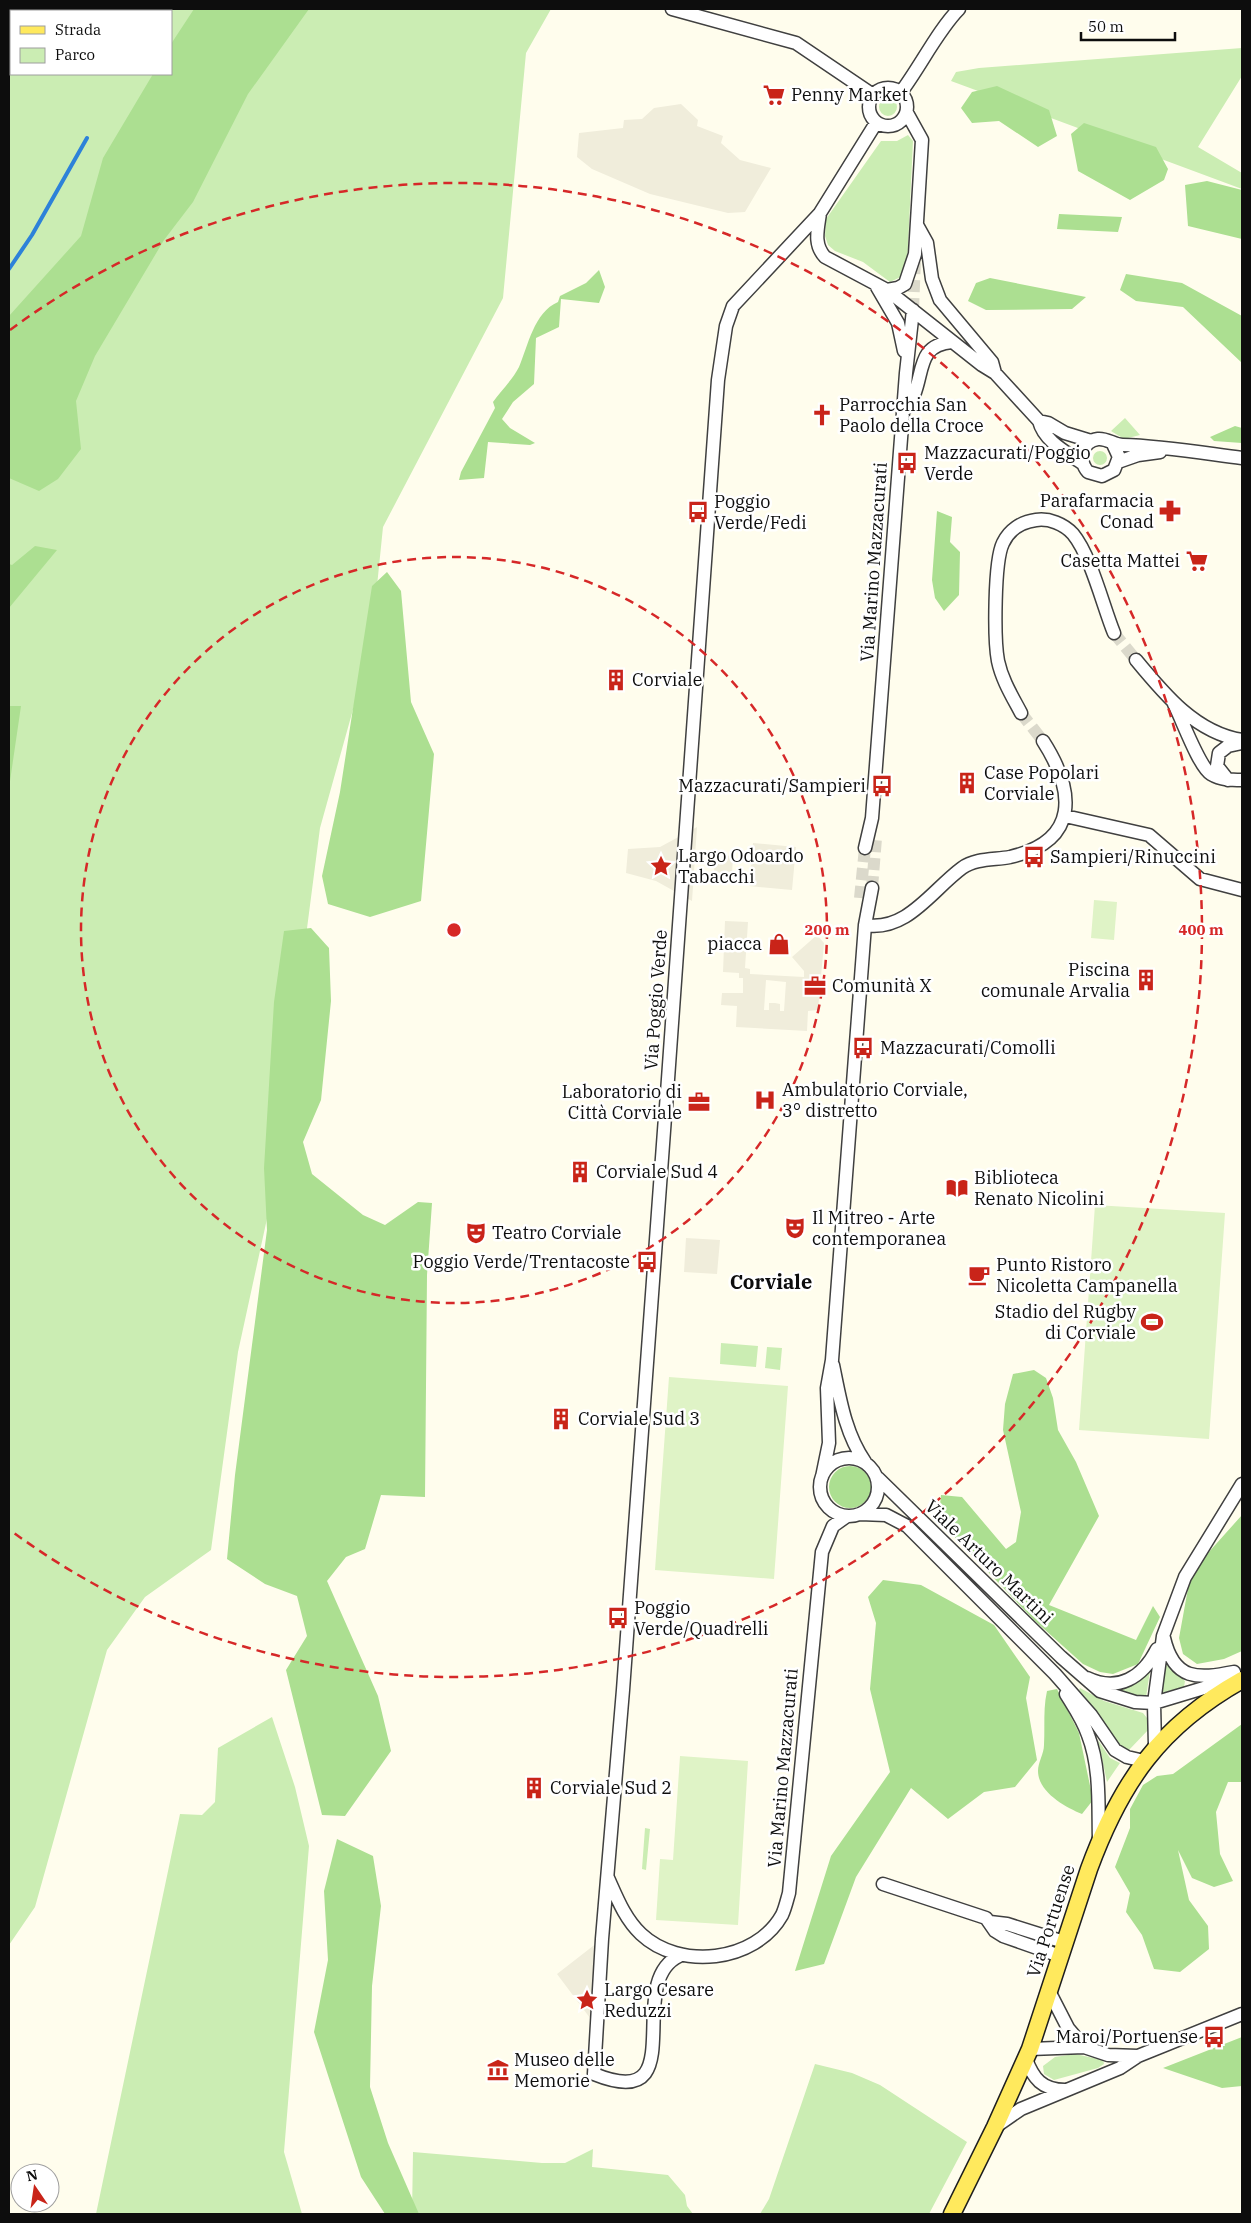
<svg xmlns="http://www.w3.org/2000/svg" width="1251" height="2223" font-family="'IBM Plex Serif',serif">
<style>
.green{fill:#cbedb3}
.forest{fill:#acdf91}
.pitch{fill:#dff3c6}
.plaza{fill:#f0eddb;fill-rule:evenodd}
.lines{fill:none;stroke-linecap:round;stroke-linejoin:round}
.stream{stroke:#2d82d9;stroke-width:4}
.minor-tunnel{stroke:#dbd9cb;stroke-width:12;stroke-dasharray:12 6;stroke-linecap:butt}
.minor-casing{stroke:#404040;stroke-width:15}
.major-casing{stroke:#1e1e1e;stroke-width:19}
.minor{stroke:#fff;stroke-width:12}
.major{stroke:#ffe95d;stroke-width:16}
.ring{fill:none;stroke:#d62828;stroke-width:2.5;stroke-dasharray:9 6}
.labels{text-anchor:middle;stroke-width:5;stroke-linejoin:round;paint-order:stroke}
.poi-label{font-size:18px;fill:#0d0d0d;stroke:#fff;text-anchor:start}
.street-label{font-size:18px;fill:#0d0d0d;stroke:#fff}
.quarter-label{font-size:20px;font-weight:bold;fill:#0d0d0d;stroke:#fff}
.centre{fill:#d62828;stroke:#fff;stroke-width:2.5}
.ring-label{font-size:15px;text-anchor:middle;font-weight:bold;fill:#d62828;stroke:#fff;stroke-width:5;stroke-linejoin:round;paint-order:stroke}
</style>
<rect width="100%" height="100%" fill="#fffded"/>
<path class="green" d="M 42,9 L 551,9 L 526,53 L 503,298 L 383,527 L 371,645 L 320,828 L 273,1191 L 238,1352 L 211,1550 L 145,1597 L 107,1650 L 35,1907 L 9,1945 L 9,55 L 11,54 L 11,74 L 171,74 L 171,11 L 41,11 Z
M 1242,48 L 1242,76 L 1198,147 L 1242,173 L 1242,189 L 951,81 L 956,72 L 979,68 Z
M879 107a9 9 0 1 1 18 0a9 9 0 1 1-18 0Z
M 908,135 L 913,141 L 907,267 L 905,275 L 890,282 L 863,262 L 835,251 L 828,245 L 825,236 L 826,219 L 881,141 L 897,141 Z
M 1125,418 L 1140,435 L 1124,439 L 1111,431 Z
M1093 458a7 7 0 1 1 14 0a7 7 0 1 1-14 0Z
M 721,1343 L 758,1346 L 756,1367 L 720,1364 Z
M 767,1347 L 782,1348 L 780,1370 L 765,1368 Z
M 1165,1663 L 1185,1681 L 1184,1687 L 1161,1693 Z
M 1150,1671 L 1146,1697 L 1116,1693 L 1115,1687 Z
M 1080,1688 L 1104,1701 L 1143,1713 L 1147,1718 L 1149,1729 L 1129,1750 L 1122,1749 C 1107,1730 1096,1709 1079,1690 Z
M 272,1717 L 295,1787 L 309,1846 L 284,2152 L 302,2214 L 96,2214 L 180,1814 L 202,1815 L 215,1802 L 218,1748 Z
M 1098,1740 L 1110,1758 L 1120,1763 L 1107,1782 Z
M 645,1828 L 650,1829 L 646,1870 L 642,1869 Z
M 1075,2054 L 1103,2060 L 1104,2064 L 1098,2068 L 1054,2080 L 1044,2074 L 1043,2066 L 1055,2057 Z
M 815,2064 L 852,2073 L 880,2085 L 967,2142 L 929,2214 L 760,2214 L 769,2199 Z
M 593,2149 L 592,2167 L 668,2175 L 685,2195 L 687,2206 L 693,2214 L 412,2214 L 413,2152 L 542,2163 L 565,2163 Z"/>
<path class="forest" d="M 194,9 L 309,9 L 248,94 L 193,202 L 164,240 L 95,356 L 76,401 L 81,449 L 58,479 L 39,491 L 9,478 L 9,316 L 81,236 L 103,158 L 153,74 L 171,74 L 171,44 Z
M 997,86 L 1049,110 L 1057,136 L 1038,147 L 999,121 L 972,123 L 961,108 L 972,92 Z
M 1084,123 L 1156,147 L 1168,169 L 1164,180 L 1130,200 L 1078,171 L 1071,134 Z
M 1207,181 L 1242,190 L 1242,239 L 1188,226 L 1185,185 Z
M 1059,214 L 1122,217 L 1118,232 L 1057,229 Z
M 599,270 L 605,287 L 599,303 L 561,299 L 559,327 L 536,338 L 534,384 L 513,402 L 502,419 L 510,428 L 535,443 L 530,445 L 488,442 L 484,478 L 459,480 L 461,472 L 495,408 L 493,402 C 501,391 513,379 519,367 C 528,346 534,312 558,302 L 560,296 L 586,283 Z
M 1126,274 L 1182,283 L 1242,316 L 1242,363 L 1183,307 L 1136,301 L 1120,290 Z
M 990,278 L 1086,297 L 1072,309 L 986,310 L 968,301 L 976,283 Z
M 1235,426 L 1242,428 L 1242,443 L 1214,441 L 1210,437 Z
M 937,511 L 952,517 L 950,542 L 960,552 L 959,595 L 944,611 L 935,598 L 932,580 Z
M 35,546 L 57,550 L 9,608 L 9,564 L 12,565 Z
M 387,572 L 401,591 L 411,702 L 434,754 L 421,901 L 370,917 L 328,904 L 322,876 L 340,792 L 372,586 Z
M 9,706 L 21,706 L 9,788 Z
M 311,928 L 329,948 L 331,1001 L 321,1100 L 303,1142 L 312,1174 L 363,1215 L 385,1225 L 418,1202 L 432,1203 L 427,1275 L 425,1497 L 381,1495 L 365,1549 L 346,1557 L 327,1581 L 378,1696 L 391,1751 L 345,1816 L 322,1815 L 286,1670 L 307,1636 L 297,1596 L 265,1584 L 227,1559 L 235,1475 L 267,1230 L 264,1168 L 274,1002 L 284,931 Z
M 1034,1370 L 1046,1378 L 1053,1398 L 1058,1430 L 1076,1462 L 1099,1516 L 1049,1605 L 1136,1640 L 1153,1606 L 1160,1617 L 1138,1664 L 1113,1674 L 1100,1672 L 1083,1664 L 1034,1620 L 948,1530 L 940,1505 L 941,1495 L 962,1497 L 1006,1549 L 1016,1542 L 1021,1512 L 1003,1430 L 1005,1404 L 1013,1374 Z
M829 1487a21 21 0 1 1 42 0a21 21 0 1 1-42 0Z
M 1242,1515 L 1242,1651 L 1224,1659 L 1197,1664 L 1183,1654 L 1179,1638 L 1191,1572 Z
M 883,1580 L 921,1585 L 994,1625 L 1030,1677 L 1026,1698 L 1037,1760 L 1015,1787 L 984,1792 L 948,1819 L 911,1788 L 856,1877 L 824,1964 L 795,1971 L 831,1856 L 890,1772 L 870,1689 L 876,1623 L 868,1597 Z
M 1057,1689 L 1079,1733 L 1093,1800 L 1082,1814 C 1065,1807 1038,1792 1038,1771 C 1038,1762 1044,1754 1044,1745 C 1045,1727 1043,1708 1047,1691 Z
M 1242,1724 L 1242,1782 L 1228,1782 L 1216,1812 L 1220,1854 L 1233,1881 L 1214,1887 L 1192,1878 L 1178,1850 L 1189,1900 L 1208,1926 L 1209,1949 L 1180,1972 L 1154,1969 L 1142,1935 L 1126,1912 L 1130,1893 L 1115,1867 L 1130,1828 L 1130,1809 L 1143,1785 L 1157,1776 L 1173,1774 Z
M 337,1839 L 373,1856 L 381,1906 L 372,1986 L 370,2087 L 388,2143 L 419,2214 L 385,2214 L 361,2177 L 314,2032 L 328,1960 L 324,1891 Z
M 1242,2037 L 1242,2086 L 1222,2088 L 1163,2068 Z"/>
<path class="pitch" d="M 1094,900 L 1117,902 L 1114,940 L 1091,938 Z
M 1095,1205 L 1225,1213 L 1209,1439 L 1079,1430 Z
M 669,1377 L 788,1386 L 774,1579 L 655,1570 Z
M 680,1756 L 748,1761 L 738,1925 L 656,1920 L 660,1859 L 673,1860 Z"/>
<path class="plaza" d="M 681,104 L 698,120 L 697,126 L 723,136 L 721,143 L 740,160 L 771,168 L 745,212 L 728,213 L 650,194 L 592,169 L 577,157 L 579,133 L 623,128 L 624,120 L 642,119 L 654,108 Z
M 697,827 L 692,901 L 656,881 L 626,873 L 628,849 L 660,847 Z
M 753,843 L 796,847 L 792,890 L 749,886 Z
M 715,855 L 733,856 L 732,874 L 714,873 Z
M 725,921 L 748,922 L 745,968 L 750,969 L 750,974 L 804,977 L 804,971 L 792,957 L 817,935 L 824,943 L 818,1010 L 808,1011 L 807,1031 L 736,1027 L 737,1006 L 721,1005 L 722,993 L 743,993 L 743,978 L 739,978 L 739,973 L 723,972 ZM 766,980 L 786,982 L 784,1011 L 780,1011 L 780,1004 L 775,1003 L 769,1003 L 769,1010 L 764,1010 Z
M 686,1238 L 720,1240 L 717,1274 L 684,1272 Z
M 602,1939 L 596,2026 L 557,1974 Z"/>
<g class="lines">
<path class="stream" d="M 9,269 L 32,235 L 87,138"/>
<path class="minor-tunnel" d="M 913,310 L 915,260
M 1114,633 L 1136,660
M 1021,713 L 1043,741
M 872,888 L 876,838
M 860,898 L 865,848"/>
<g class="minor-casing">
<path id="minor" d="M 672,9 L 796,43 L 873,95
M869 107a19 19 0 1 1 38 0a19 19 0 1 1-38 0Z
M 901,92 C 920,67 938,30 959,9
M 820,213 C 818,229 813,244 825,257 L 887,290 L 982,365 L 995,373 L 1039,421 C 1044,441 1066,452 1082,463
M 917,225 L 927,243 L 932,279 L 940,300 L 992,362 L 995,373
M 877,287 L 898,323 L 904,351
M 887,290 L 898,288 L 905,284 L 915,254 L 922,140 L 907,113
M 903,412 C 907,406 912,401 914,395 C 924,370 918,345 952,342
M 1039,421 L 1048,423 L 1065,433 L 1091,441
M 1113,444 L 1119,457 L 1114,470 L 1102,476 L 1088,472 C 1078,461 1081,441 1098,439 C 1107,438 1114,445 1123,445 C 1163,446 1203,453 1242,458
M 1118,462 L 1138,455 L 1160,452
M 1136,660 C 1164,694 1196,733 1242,740
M 1174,704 C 1182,719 1199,767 1211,774 C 1221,780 1232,780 1242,780
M 1021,713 C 1012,696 1002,680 998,661 C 994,640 994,561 1003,543 C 1009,530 1021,522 1036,520 C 1049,518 1064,524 1073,534 C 1091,556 1103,606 1114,633
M 1228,780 L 1217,766 L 1219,753 L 1228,746 L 1242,743
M 1065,816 L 1149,835 L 1200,879 L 1242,890
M 865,848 L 872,818 L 906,373 L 913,310
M 865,925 C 907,932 932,890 962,868 C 976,858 995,860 1010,857 C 1080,841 1075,791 1043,741
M 666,1107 L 718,380 L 726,326 L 733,306 L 820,213 L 876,123
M 665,1117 L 623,1690 L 602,1939 L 594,2074 C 695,2115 622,1983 679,1956
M 833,1365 C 840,1399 845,1433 865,1462
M820 1487a29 29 0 1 1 58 0a29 29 0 1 1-58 0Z
M 822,1477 L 829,1443 L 827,1388 L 832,1360 L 865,925 L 872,888
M 878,1478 L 1061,1657 L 1100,1691 L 1135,1702 L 1154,1703 L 1237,1678
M 860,1514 L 886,1515 L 907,1526 L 1055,1674 L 1091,1715 L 1115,1750 L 1127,1757 L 1144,1761
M 1164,1638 C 1174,1681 1198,1679 1234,1672
M 1087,1678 C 1118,1693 1143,1677 1157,1649
M 1066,1694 C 1074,1707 1083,1720 1088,1735 C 1101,1768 1098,1807 1099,1842
M 1155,1747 L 1154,1703 L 1163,1636 L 1185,1577 L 1242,1484
M 608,1878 C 617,1898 625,1919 641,1934 C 679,1970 755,1963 782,1915 C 785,1909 787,1900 789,1893 L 822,1552 L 833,1526 L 847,1516
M 883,1884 L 986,1918 L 995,1931 L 1003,1936 L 1060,1956
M 990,1922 L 1007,1924 L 1064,1942
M 1049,1991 L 1068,2028 L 1084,2047
M 1030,2049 L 1084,2047 L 1108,2055 L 1138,2056
M 1026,2059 C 1033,2078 1042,2090 1065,2090
M 995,2127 L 1021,2109 L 1120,2068 L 1138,2056 L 1242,2014"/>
</g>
<g class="major-casing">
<path id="major" d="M 952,2214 L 995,2127 L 1030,2049 L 1089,1869 C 1121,1782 1160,1726 1242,1680"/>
</g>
<use href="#minor" class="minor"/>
<use href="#major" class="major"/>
</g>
<g class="ring">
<circle cx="454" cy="930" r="373"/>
<path d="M10 330A747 747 0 1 1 10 1530"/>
</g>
<defs>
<g id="supermarket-bare" transform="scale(1.725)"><path d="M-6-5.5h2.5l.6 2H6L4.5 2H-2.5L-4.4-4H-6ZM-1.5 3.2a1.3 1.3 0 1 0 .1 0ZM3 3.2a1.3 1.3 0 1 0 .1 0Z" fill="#c92419" stroke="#fff" stroke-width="2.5" paint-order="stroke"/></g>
<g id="church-bare" transform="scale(1.725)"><path d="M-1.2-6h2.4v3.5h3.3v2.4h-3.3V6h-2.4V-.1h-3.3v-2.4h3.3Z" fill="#c92419" stroke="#fff" stroke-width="2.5" paint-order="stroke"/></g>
<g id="bus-bare" transform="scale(1.725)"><path d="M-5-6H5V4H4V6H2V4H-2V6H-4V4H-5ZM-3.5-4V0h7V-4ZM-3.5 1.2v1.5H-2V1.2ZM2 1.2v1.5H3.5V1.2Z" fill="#c92419" stroke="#fff" stroke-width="2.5" paint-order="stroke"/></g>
<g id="pharmacy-bare" transform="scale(1.725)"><path d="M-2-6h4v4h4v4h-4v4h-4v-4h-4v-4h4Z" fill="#c92419" stroke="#fff" stroke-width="2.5" paint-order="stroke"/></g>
<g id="building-bare" transform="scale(1.725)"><path d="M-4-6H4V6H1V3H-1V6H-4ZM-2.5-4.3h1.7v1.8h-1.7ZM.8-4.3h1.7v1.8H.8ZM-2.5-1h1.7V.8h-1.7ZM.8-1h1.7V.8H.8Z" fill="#c92419" stroke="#fff" stroke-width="2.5" paint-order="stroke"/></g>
<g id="sight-bare" transform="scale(1.725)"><path d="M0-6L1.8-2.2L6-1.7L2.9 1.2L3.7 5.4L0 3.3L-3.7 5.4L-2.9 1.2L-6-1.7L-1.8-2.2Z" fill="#c92419" stroke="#fff" stroke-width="2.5" paint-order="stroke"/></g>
<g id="shop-bare" transform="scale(1.725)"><path d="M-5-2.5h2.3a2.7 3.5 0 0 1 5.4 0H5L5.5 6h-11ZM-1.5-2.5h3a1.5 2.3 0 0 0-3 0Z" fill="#c92419" stroke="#fff" stroke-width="2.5" paint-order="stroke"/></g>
<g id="office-bare" transform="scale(1.725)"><path d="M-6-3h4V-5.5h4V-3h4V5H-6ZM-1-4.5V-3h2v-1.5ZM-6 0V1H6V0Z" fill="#c92419" stroke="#fff" stroke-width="2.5" paint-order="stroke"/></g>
<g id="hospital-bare" transform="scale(1.725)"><path d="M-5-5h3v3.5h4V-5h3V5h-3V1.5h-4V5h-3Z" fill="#c92419" stroke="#fff" stroke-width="2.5" paint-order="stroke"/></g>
<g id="library-bare" transform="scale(1.725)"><path d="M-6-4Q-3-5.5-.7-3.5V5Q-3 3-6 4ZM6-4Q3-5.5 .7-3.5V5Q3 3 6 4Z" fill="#c92419" stroke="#fff" stroke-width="2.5" paint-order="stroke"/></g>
<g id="theatre-bare" transform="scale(1.725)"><path d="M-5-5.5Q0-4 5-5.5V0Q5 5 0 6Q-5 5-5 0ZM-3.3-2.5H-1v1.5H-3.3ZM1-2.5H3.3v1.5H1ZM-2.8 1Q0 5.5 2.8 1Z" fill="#c92419" stroke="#fff" stroke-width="2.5" paint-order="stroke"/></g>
<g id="cafe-bare" transform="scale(1.725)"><path d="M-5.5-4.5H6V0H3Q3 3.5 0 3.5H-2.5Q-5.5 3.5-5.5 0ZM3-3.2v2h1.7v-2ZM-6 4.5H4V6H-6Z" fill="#c92419" stroke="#fff" stroke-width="2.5" paint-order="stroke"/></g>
<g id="stadium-bare" transform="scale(1.725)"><path d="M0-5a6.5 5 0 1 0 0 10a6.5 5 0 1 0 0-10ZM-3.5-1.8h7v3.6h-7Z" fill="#c92419" stroke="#fff" stroke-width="2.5" paint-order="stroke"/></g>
<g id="museum-bare" transform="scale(1.725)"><path d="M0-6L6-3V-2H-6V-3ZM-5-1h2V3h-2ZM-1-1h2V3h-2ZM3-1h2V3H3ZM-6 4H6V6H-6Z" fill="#c92419" stroke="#fff" stroke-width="2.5" paint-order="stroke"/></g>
</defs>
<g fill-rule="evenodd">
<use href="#supermarket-bare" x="774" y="95"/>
<use href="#church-bare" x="822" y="415"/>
<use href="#bus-bare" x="907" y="463"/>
<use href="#pharmacy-bare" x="1170" y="511"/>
<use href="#bus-bare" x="698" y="512"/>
<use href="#supermarket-bare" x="1197" y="561"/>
<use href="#building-bare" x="616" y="680"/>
<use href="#building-bare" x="967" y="783"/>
<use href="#bus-bare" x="882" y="786"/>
<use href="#bus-bare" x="1034" y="857"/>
<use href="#sight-bare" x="661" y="866"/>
<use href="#shop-bare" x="779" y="944"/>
<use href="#building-bare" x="1146" y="980"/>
<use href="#office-bare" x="815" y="986"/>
<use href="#bus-bare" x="863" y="1048"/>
<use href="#hospital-bare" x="765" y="1100"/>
<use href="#office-bare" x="699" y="1102"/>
<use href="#building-bare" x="580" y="1172"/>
<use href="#library-bare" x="957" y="1188"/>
<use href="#theatre-bare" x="795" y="1228"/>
<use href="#theatre-bare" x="476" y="1233"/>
<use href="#bus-bare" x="647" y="1262"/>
<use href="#cafe-bare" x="979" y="1275"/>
<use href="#stadium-bare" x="1152" y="1322"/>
<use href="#building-bare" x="561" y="1419"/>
<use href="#bus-bare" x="618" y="1618"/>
<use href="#building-bare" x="534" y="1788"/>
<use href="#sight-bare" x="587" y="2000"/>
<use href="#bus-bare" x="1214" y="2037"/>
<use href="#museum-bare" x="498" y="2070"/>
</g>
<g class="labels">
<g class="poi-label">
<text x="791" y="101">Penny Market</text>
<text x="839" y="411">Parrocchia San<tspan x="839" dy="21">Paolo della Croce</tspan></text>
<text x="924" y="459">Mazzacurati/Poggio<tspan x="924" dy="21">Verde</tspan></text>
<text x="1154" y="507" text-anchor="end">Parafarmacia<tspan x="1154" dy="21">Conad</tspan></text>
<text x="714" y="508">Poggio<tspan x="714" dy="21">Verde/Fedi</tspan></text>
<text x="1180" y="567" text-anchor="end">Casetta Mattei</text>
<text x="632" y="686">Corviale</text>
<text x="984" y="779">Case Popolari<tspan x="984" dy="21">Corviale</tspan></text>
<text x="866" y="792" text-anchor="end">Mazzacurati/Sampieri</text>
<text x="678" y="862">Largo Odoardo<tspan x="678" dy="21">Tabacchi</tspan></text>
<text x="1050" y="863">Sampieri/Rinuccini</text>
<text x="762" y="950" text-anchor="end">piacca</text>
<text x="1130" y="976" text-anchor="end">Piscina<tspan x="1130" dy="21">comunale Arvalia</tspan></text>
<text x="832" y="992">Comunità X</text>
<text x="880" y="1054">Mazzacurati/Comolli</text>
<text x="782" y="1096">Ambulatorio Corviale,<tspan x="782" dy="21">3° distretto</tspan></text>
<text x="682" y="1098" text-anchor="end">Laboratorio di<tspan x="682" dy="21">Città Corviale</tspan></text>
<text x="596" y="1178">Corviale Sud 4</text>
<text x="974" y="1184">Biblioteca<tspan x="974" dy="21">Renato Nicolini</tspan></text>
<text x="812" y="1224">Il Mitreo - Arte<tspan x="812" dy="21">contemporanea</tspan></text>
<text x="492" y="1239">Teatro Corviale</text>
<text x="630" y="1268" text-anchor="end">Poggio Verde/Trentacoste</text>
<text x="996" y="1271">Punto Ristoro<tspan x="996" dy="21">Nicoletta Campanella</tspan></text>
<text x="1136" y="1318" text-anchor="end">Stadio del Rugby<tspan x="1136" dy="21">di Corviale</tspan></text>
<text x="578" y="1425">Corviale Sud 3</text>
<text x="634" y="1614">Poggio<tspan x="634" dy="21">Verde/Quadrelli</tspan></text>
<text x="550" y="1794">Corviale Sud 2</text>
<text x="604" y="1996">Largo Cesare<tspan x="604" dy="21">Reduzzi</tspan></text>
<text x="1198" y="2043" text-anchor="end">Maroi/Portuense</text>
<text x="514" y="2066">Museo delle<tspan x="514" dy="21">Memorie</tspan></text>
</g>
<g class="street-label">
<text transform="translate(874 562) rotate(-86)" y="6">Via Marino Mazzacurati</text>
<text transform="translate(656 1000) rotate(-86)" y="6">Via Poggio Verde</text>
<text transform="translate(989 1562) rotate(44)" y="6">Viale Arturo Martini</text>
<text transform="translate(783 1768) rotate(-85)" y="6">Via Marino Mazzacurati</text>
<text transform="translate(1051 1921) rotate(-72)" y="6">Via Portuense</text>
</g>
<g class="quarter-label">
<text x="771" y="1289">Corviale</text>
</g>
</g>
<circle cx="454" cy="930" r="8" class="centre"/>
<g class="ring-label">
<text x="827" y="935">200 m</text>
<text x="1201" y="935">400 m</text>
</g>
<rect width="1251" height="2223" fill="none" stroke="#0d0d0d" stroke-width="20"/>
<rect x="10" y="10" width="162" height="65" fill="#ffffff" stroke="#9e9e9e"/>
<rect x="20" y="26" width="25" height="8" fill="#ffe95d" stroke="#9e9e9e"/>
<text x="55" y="35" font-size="15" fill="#0d0d0d">Strada</text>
<rect x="20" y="48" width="25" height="15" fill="#cbedb3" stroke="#9e9e9e"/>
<text x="55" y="60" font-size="15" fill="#0d0d0d">Parco</text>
<g transform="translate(35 2188) rotate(347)"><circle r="24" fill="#ffffff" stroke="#9e9e9e"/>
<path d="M0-4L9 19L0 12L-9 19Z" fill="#c92419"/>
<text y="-8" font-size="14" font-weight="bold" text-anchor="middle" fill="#0d0d0d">N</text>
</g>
<path d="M1081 32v8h94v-8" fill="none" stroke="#0d0d0d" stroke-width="2.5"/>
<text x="1088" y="32" font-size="15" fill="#0d0d0d" stroke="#ffffff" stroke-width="4" paint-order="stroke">50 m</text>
</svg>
